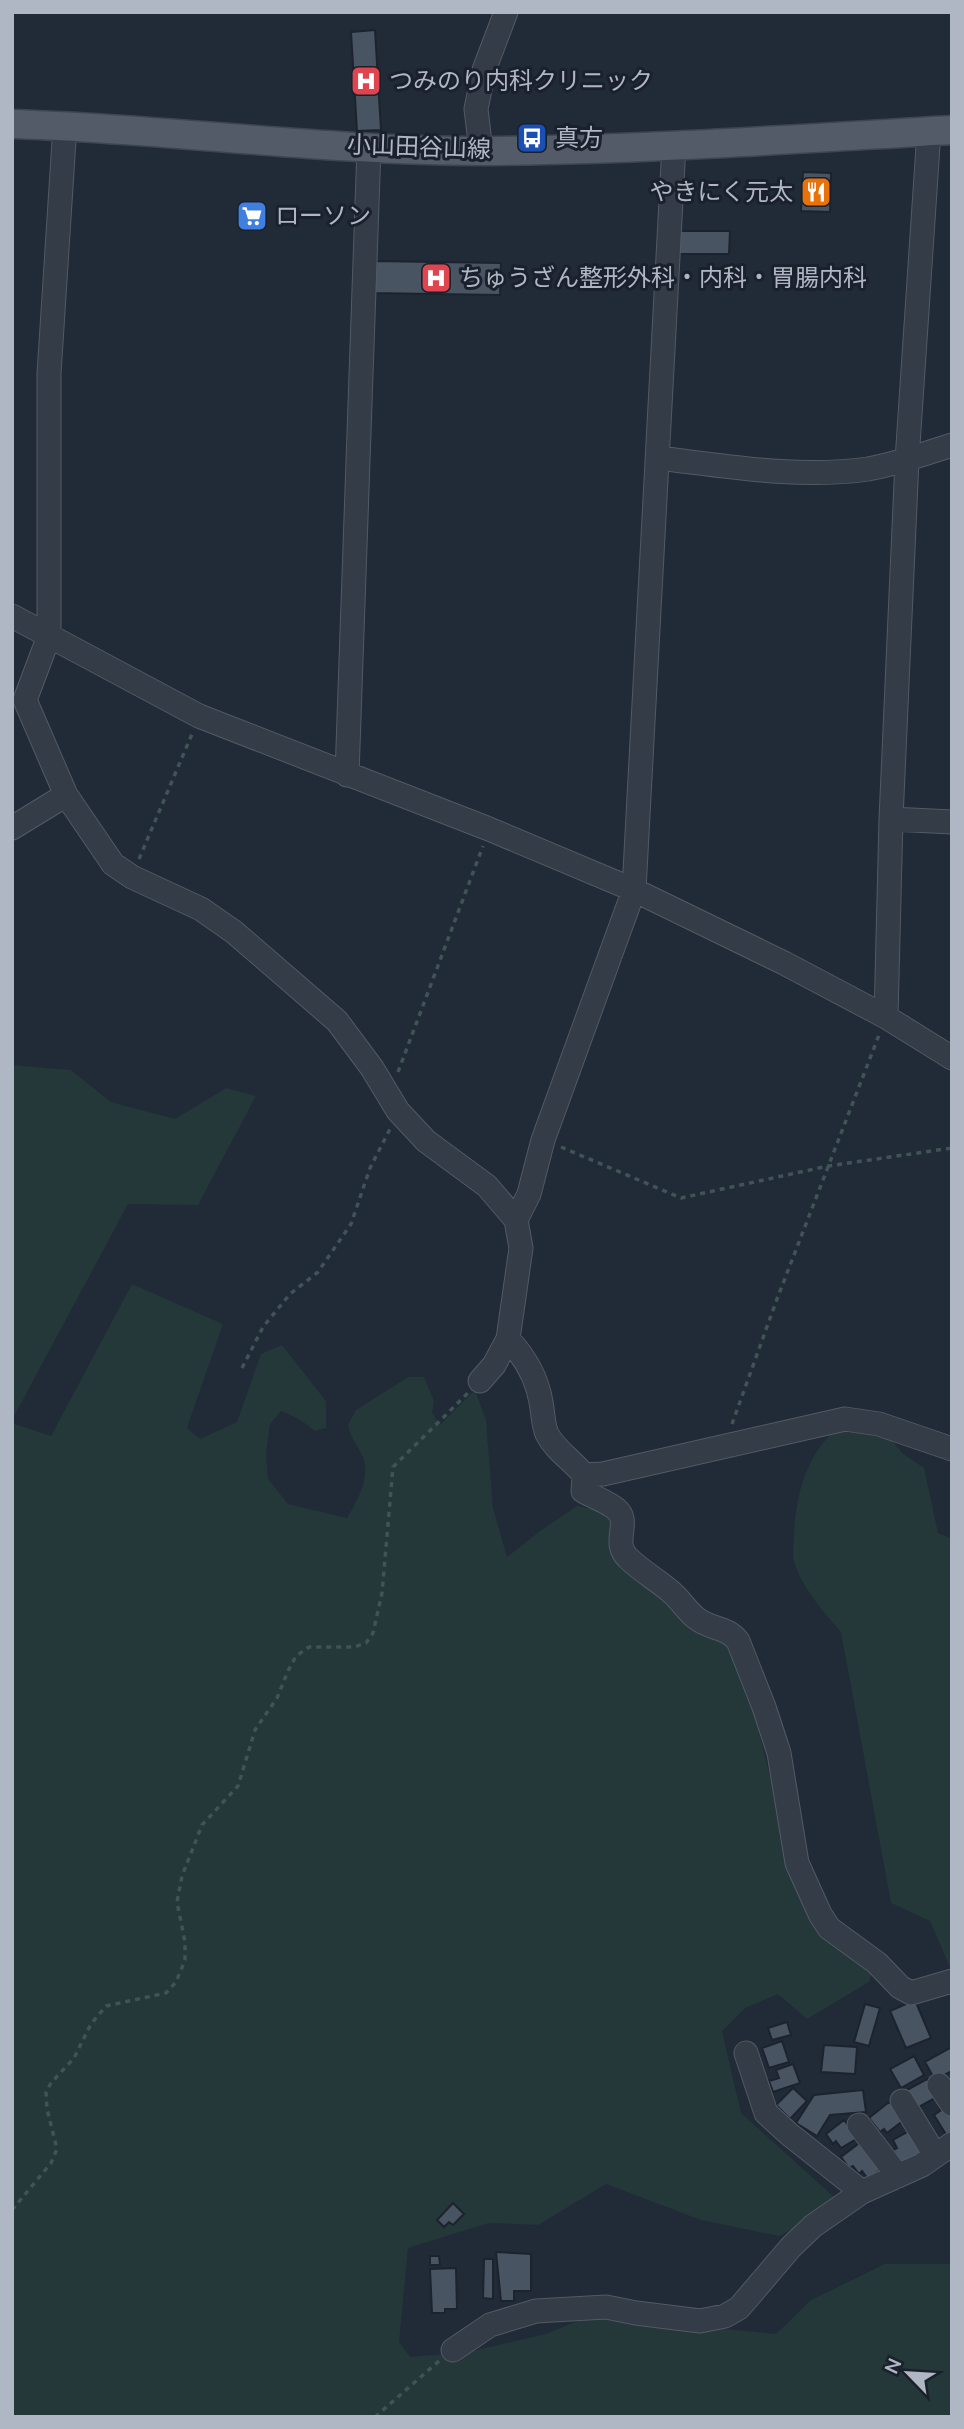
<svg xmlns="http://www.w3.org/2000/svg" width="964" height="2429" font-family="Mulish,'Noto Sans JP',sans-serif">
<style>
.green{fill:#243739}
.building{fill:#495462;stroke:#1c232e;stroke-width:2}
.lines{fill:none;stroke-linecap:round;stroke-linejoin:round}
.minor-casing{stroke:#525a65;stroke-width:25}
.major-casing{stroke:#3e4551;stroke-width:31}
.path{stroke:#405355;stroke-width:3.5;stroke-dasharray:5 5;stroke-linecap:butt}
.minor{stroke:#343c47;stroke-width:23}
.major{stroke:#525b67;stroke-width:28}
.labels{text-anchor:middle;stroke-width:6;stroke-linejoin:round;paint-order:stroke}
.poi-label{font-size:24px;fill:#afb7c4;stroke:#1a212c;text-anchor:start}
.street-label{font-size:24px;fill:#afb7c4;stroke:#1a212c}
</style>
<rect width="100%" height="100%" fill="#212a37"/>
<path class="green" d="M 12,1065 L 71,1070 L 111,1102 L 175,1119 L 226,1088 L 256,1096 L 198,1205 L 128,1204 L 12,1420 Z
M 132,1284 L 223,1324 L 187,1428 L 200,1439 L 237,1422 L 261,1354 L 282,1345 L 326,1401 L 326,1428 L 315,1431 L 299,1419 L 281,1411 L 270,1424 L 266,1454 L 268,1479 L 288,1504 L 347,1518 C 357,1500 372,1477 362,1455 C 357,1444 351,1439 348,1425 L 356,1410 L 408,1377 L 424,1377 L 434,1401 L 432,1413 L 440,1425 L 475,1390 L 486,1420 L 493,1508 L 507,1557 L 540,1531 L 577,1506 L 603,1511 L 614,1520 L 612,1541 L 723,1635 L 747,1683 L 791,1862 L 873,1968 L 869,1982 L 807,2019 L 778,1994 L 745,2008 L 722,2031 L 741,2113 L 843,2205 L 779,2236 L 701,2220 L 606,2184 L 538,2225 L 489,2223 L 408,2248 L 399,2342 L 410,2357 L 468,2352 L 546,2334 L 604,2310 L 703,2327 L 776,2334 L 811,2300 L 885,2264 L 952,2264 L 952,2417 L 12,2417 L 12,1423 L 51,1436 Z
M 846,1422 L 889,1436 L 902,1453 L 924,1468 L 938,1533 L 952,1539 L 952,1972 L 930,1921 L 891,1903 L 841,1632 C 825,1614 800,1585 794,1561 C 792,1553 794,1542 794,1534 C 796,1491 808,1447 846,1422 Z"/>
<path class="building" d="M 375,30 L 381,130 L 357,131 L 351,32 Z
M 803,172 L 831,173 L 830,212 L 801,211 Z
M 674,231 L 730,231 L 729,254 L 674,254 Z
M 372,261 L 501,263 L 500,295 L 371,293 Z
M 915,2000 L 931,2038 L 906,2048 L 890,2011 Z
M 865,2004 L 880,2008 L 869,2046 L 854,2042 Z
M 787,2022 L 791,2035 L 772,2040 L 768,2028 Z
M 782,2041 L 789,2062 L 769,2068 L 762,2048 Z
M 824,2045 L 857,2047 L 855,2074 L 821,2072 Z
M 952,2047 L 952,2071 L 935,2080 L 925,2062 Z
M 914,2056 L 924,2075 L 901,2088 L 890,2069 Z
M 793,2064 L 800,2083 L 773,2092 L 769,2081 L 779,2078 L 776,2070 Z
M 927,2079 L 937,2097 L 917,2108 L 907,2090 Z
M 793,2088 L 807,2101 L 790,2119 L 776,2105 Z
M 863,2090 L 866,2112 L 830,2115 L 817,2136 L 796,2123 L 814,2095 Z
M 889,2102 L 904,2120 L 887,2133 L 884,2129 L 880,2132 L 869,2118 Z
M 946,2107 L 952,2117 L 952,2134 L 947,2136 L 934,2115 Z
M 844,2120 L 858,2138 L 841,2148 L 836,2141 L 833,2144 L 826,2134 Z
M 911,2130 L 923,2153 L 901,2165 L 893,2150 L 897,2148 L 893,2140 Z
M 862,2141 L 880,2170 L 868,2179 L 862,2171 L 859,2174 L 853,2166 L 849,2168 L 841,2157 Z
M 453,2203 L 464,2214 L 453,2225 L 449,2222 L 444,2227 L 437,2220 Z
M 496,2252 L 531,2254 L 531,2291 L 514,2291 L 514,2301 L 501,2301 Z
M 430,2256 L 439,2256 L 440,2265 L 430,2265 Z
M 484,2259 L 493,2259 L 493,2299 L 483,2298 Z
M 456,2268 L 457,2309 L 445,2309 L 445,2313 L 432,2313 L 430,2269 Z"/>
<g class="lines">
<g class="minor-casing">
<path id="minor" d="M 65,125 L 49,374 L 49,636 L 25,700 L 66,795 L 113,864 L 132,877 L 201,909 L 234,932 L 337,1021 L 372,1068 L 398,1111 L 426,1141 L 487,1186 L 516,1220 L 521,1248 L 508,1339 L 494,1365 L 480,1381
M 481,151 L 476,109 L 484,70 L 506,12
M 658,458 C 727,466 799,479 868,469 C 897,464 924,454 952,445
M 12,616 L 199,716 L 489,829 L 634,890 L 784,963 L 886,1017 L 952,1058
M 347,775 L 369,147
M 891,819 L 952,822
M 12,828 L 66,795
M 886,1017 L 891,819 L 907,460 L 929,131
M 516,1220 L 529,1194 L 543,1140 L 634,890 L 674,145
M 508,1339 C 525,1357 537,1378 541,1402 C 543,1412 543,1425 547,1434 C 555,1450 573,1461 584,1475 L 603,1474 L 845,1419 L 879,1424 L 952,1449
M 584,1475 L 583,1491 C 593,1497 608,1502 616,1509 C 632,1522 611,1542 628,1558 C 640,1570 657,1580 670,1591 C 680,1599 687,1611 696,1618 C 711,1630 726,1626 738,1641 L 764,1707 L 779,1753 L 797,1863 L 820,1914 L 829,1928 L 877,1963 L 900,1987 L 911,1993 L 952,1981
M 746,2053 L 766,2113 L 789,2134 L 862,2192
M 939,2085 L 952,2104
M 902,2101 L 935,2155
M 859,2125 L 898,2176
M 453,2350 L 490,2325 L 536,2311 L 606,2307 L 636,2313 L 700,2321 L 725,2316 L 739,2308 L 791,2247 L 813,2226 L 862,2192 L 922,2165 L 952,2144"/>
</g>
<g class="major-casing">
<path id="major" d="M 12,124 C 169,129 325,151 482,151 C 638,150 795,139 952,130"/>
</g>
<path class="path" d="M 139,859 L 192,734
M 398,1072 L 483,846
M 561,1147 L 681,1198 L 828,1166 L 952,1148
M 242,1368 L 263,1327 L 290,1294 L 318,1272 L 351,1224 L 370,1168 L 390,1129
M 732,1424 L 777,1299 L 879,1035
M 12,2210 L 51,2163 L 57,2149 L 47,2109 L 46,2092 L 51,2083 L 74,2058 L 91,2024 L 106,2006 L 166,1993 L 176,1982 L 185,1960 L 185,1942 L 177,1902 L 182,1876 L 202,1825 L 238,1786 L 255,1730 L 277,1698 L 288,1671 L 296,1656 L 309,1647 L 354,1647 L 366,1643 L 373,1633 L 382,1593 L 393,1467 L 468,1393
M 375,2417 L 439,2361"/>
<use href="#minor" class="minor"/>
<use href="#major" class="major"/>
</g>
<defs>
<g id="hospital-square" transform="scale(1.575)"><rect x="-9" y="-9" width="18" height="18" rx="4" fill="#e0444e" stroke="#1a212c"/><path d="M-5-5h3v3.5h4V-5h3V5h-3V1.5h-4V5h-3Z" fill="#fff"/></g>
<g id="bus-square" transform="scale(1.575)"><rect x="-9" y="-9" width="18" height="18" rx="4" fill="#1a4fb4" stroke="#1a212c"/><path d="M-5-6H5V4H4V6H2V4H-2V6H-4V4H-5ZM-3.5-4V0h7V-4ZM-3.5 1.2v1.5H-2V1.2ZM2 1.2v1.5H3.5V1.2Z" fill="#fff"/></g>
<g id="restaurant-square" transform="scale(1.575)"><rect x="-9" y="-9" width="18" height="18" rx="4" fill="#e8710a" stroke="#1a212c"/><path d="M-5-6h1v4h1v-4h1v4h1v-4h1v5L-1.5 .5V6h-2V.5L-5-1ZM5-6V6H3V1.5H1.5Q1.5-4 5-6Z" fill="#fff"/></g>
<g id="supermarket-square" transform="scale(1.575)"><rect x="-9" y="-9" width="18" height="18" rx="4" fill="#3f7fe0" stroke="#1a212c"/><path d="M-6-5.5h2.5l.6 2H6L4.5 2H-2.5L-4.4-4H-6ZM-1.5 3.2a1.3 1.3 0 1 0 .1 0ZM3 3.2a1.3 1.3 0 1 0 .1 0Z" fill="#fff"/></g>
</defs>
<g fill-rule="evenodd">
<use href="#hospital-square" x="366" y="81"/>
<use href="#bus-square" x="532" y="138"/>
<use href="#restaurant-square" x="816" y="192"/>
<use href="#supermarket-square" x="252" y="216"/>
<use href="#hospital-square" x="436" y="278"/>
</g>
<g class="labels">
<g class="poi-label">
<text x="389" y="89">つみのり内科クリニック</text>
<text x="555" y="146">真方</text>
<text x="793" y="200" text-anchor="end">やきにく元太</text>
<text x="275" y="224">ローソン</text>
<text x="459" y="286">ちゅうざん整形外科・内科・胃腸内科</text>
</g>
<g class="street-label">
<text transform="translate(419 147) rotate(2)" y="8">小山田谷山線</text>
</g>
</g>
<rect width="964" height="2429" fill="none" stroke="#afb7c4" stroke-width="28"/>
<g transform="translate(908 2373) rotate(295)" stroke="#1a212c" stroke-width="5" paint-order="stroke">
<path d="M0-5L12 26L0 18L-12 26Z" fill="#afb7c4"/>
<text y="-10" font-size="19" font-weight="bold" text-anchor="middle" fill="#afb7c4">N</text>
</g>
</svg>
